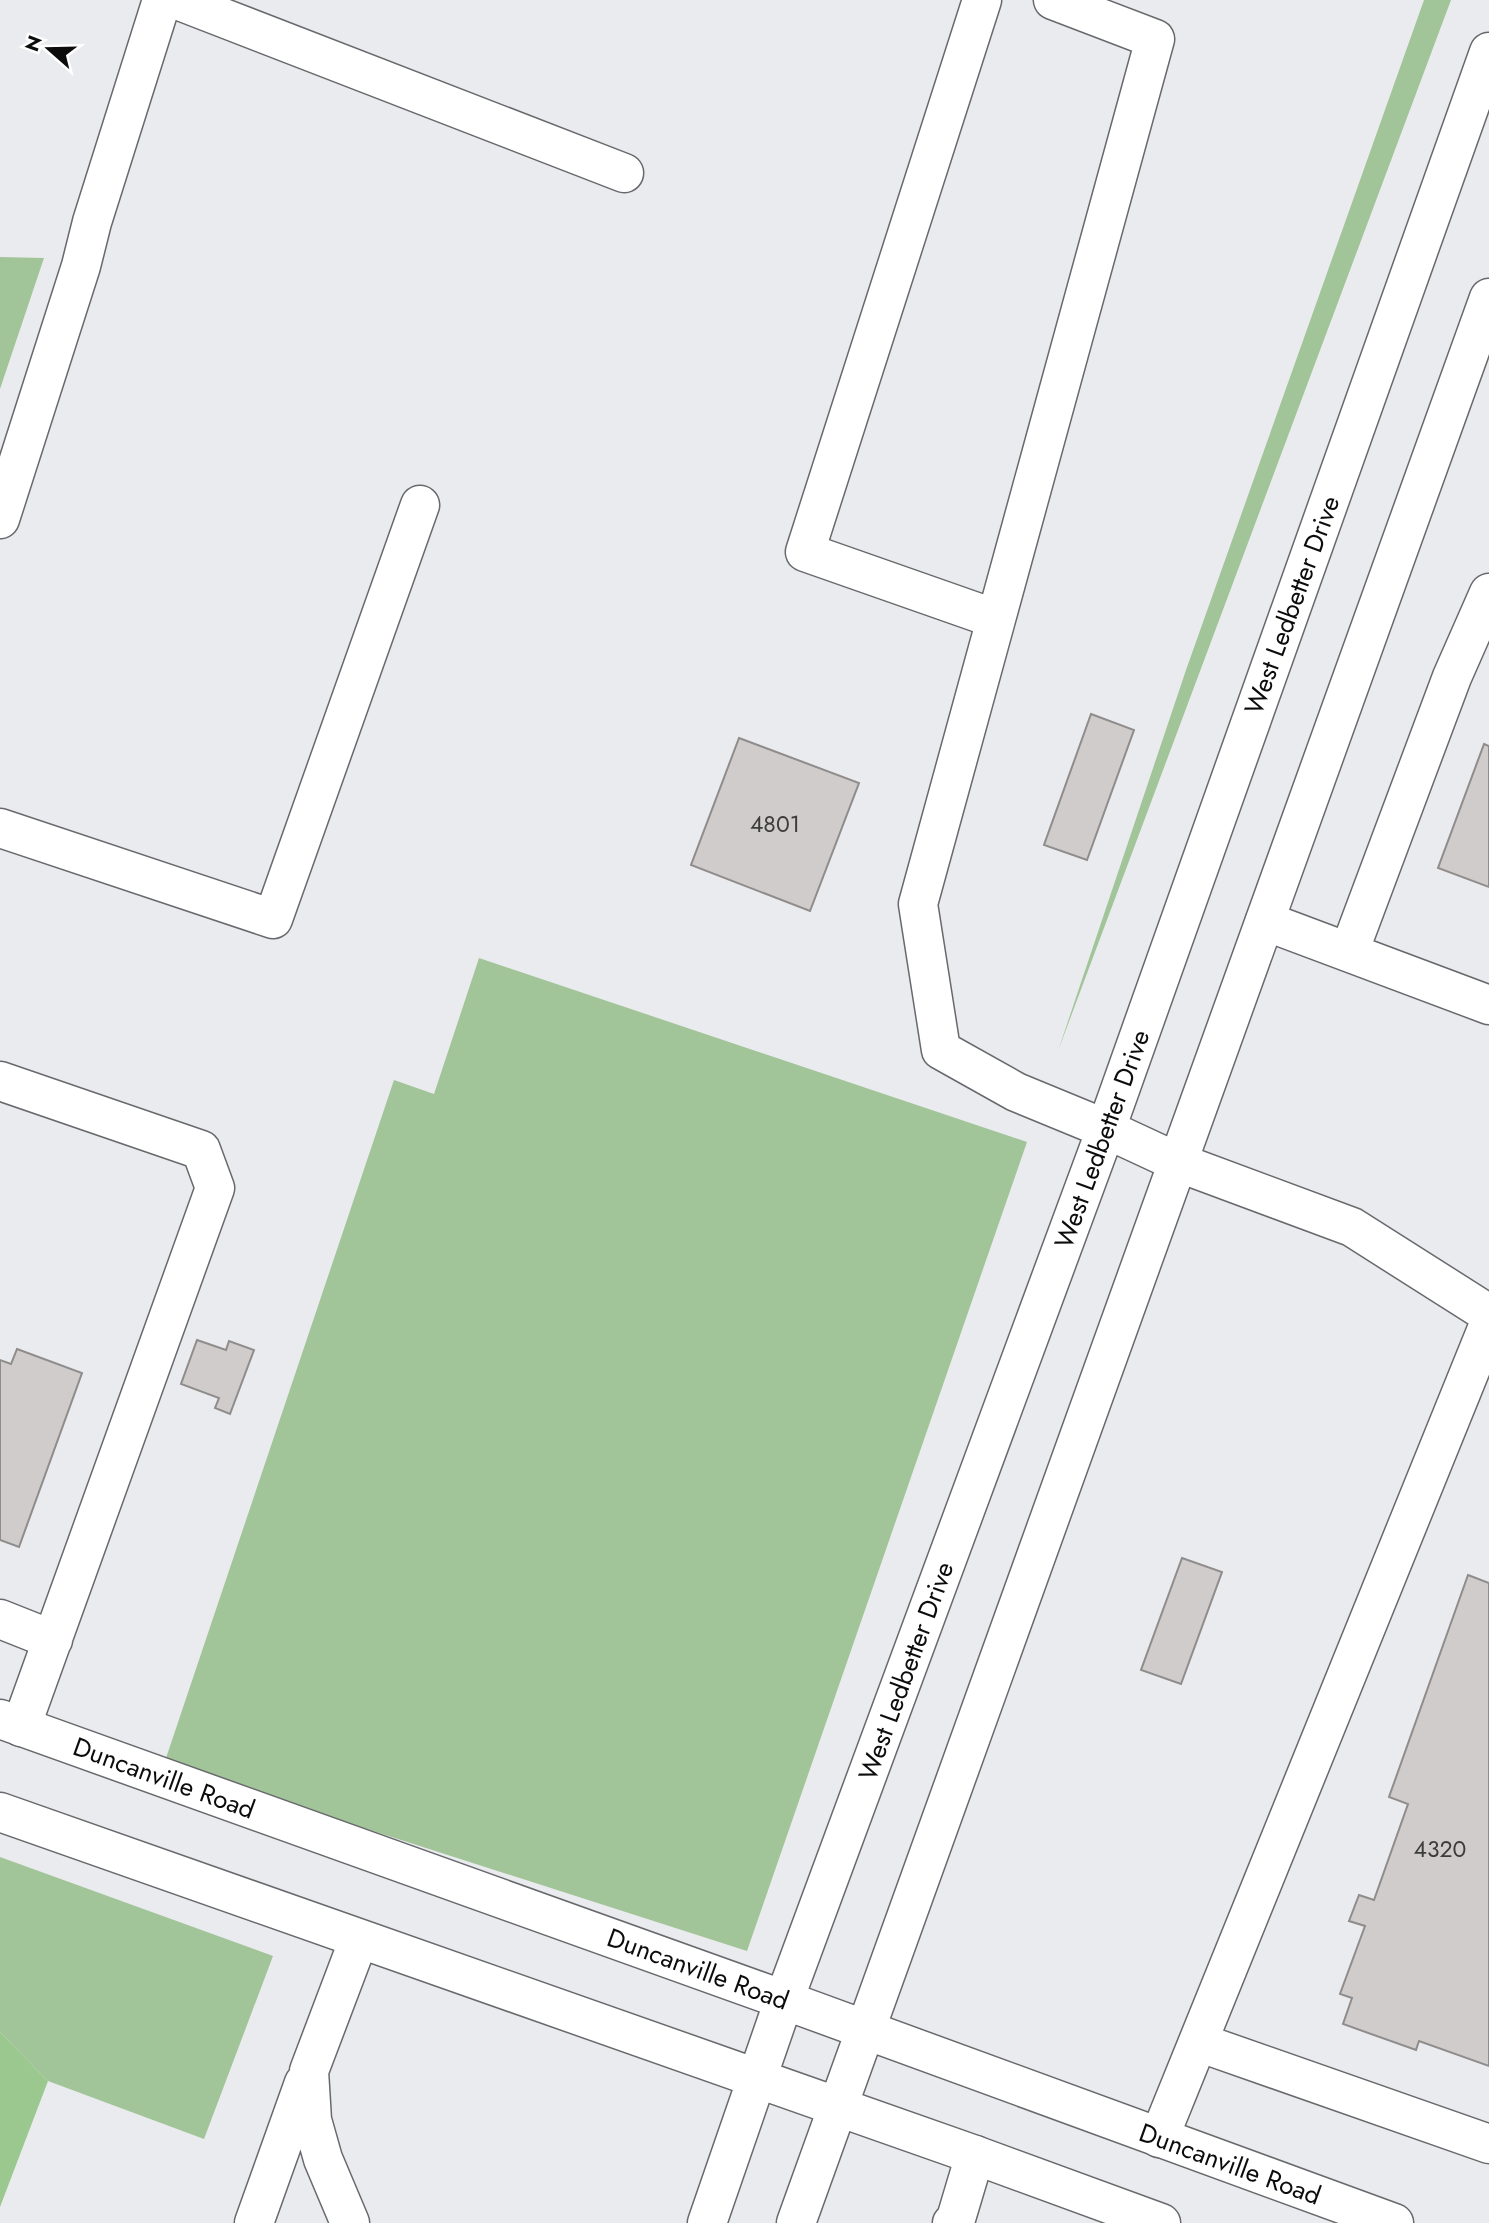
<svg xmlns="http://www.w3.org/2000/svg" width="1489" height="2223" font-family="Jost,sans-serif">
<style>
.green{fill:#a2c499}
.forest{fill:#9ac88e}
.building{fill:#cfcccb;stroke:#8f8c8b;stroke-width:2}
.lines{fill:none;stroke-linecap:round;stroke-linejoin:round}
.minor-casing{stroke:#68696c;stroke-width:41}
.major-casing{stroke:#68696c;stroke-width:41}
.minor{stroke:#fff;stroke-width:38}
.major{stroke:#fff;stroke-width:38}
.labels{text-anchor:middle;stroke-width:5;stroke-linejoin:round;paint-order:stroke}
.number-label{font-size:23px;fill:#3d3c3c}
.street-label{font-size:26px;fill:#0c0c0d;stroke:#fff}
</style>
<rect width="100%" height="100%" fill="#eaebee"/>
<path class="green" d="M 1424,0 L 1451,0 L 1058,1051 L 1186,670 Z
M 0,257 L 44,258 L 0,389 Z
M 479,958 L 1027,1142 L 747,1951 L 164,1764 L 394,1080 L 434,1094 Z
M 0,1857 L 273,1956 L 204,2139 L 48,2081 L 0,2032 Z"/>
<path class="forest" d="M 0,2032 L 48,2081 L 0,2207 Z"/>
<path class="building" d="M 1091,714 L 1134,730 L 1087,860 L 1044,845 Z
M 739,738 L 859,783 L 810,911 L 691,865 Z
M 1484,744 L 1489,746 L 1489,887 L 1438,868 Z
M 197,1340 L 226,1350 L 229,1341 L 254,1350 L 230,1414 L 215,1408 L 219,1398 L 181,1384 Z
M 17,1349 L 82,1373 L 19,1547 L 0,1540 L 0,1360 L 11,1364 Z
M 1182,1558 L 1222,1572 L 1181,1684 L 1141,1670 Z
M 1468,1575 L 1489,1583 L 1489,2066 L 1419,2041 L 1416,2050 L 1343,2024 L 1352,1998 L 1340,1994 L 1365,1926 L 1349,1921 L 1359,1895 L 1374,1900 L 1408,1804 L 1389,1797 Z"/>
<g class="lines">
<g class="minor-casing">
<path id="minor" d="M 177,0 L 624,173
M 982,0 L 805,552 L 996,619
M 1053,0 L 1155,39 L 918,904 L 941,1050 L 1016,1092 L 1106,1129
M 0,519 L 81,266 L 92,222 L 162,0
M 0,828 L 273,919 L 420,505
M 1265,921 L 1489,1005
M 1349,952 L 1452,677 L 1489,593
M 0,1081 L 201,1150 L 215,1188 L 21,1727
M 1177,1162 L 1352,1227 L 1489,1314
M 0,1619 L 53,1640
M 1198,2042 L 1489,2144
M 1159,2138 L 1489,1324
M 254,2223 L 304,2083
M 350,2223 L 323,2159 L 312,2120 L 309,2071 L 359,1939
M 952,2223 L 955,2222 L 975,2155"/>
</g>
<g class="major-casing">
<path id="major" d="M 1106,1129 L 1177,1162
M 0,1719 L 784,2000 L 1394,2223
M 0,1812 L 975,2155 L 1161,2223
M 707,2223 L 784,2000 L 1106,1129 L 1489,52
M 796,2223 L 1489,298"/>
</g>
<use href="#minor" class="minor"/>
<use href="#major" class="major"/>
</g>
<g class="labels">
<g class="number-label">
<text x="775" y="832">4801</text>
<text x="1440" y="1857">4320</text>
</g>
<g class="street-label">
<text transform="translate(1292 605) rotate(-70)" y="9">West Ledbetter Drive</text>
<text transform="translate(1102 1139) rotate(-70)" y="9">West Ledbetter Drive</text>
<text transform="translate(906 1671) rotate(-70)" y="9">West Ledbetter Drive</text>
<text transform="translate(164 1778) rotate(20)" y="9">Duncanville Road</text>
<text transform="translate(698 1969) rotate(20)" y="9">Duncanville Road</text>
<text transform="translate(1230 2164) rotate(20)" y="9">Duncanville Road</text>
</g>
</g>
<g transform="translate(49 49) rotate(290)" stroke="#ffffff" stroke-width="5" paint-order="stroke">
<path d="M0-5L12 26L0 18L-12 26Z" fill="#0c0c0d"/>
<text y="-10" font-size="19" font-weight="bold" text-anchor="middle" fill="#0c0c0d">N</text>
</g>
</svg>
